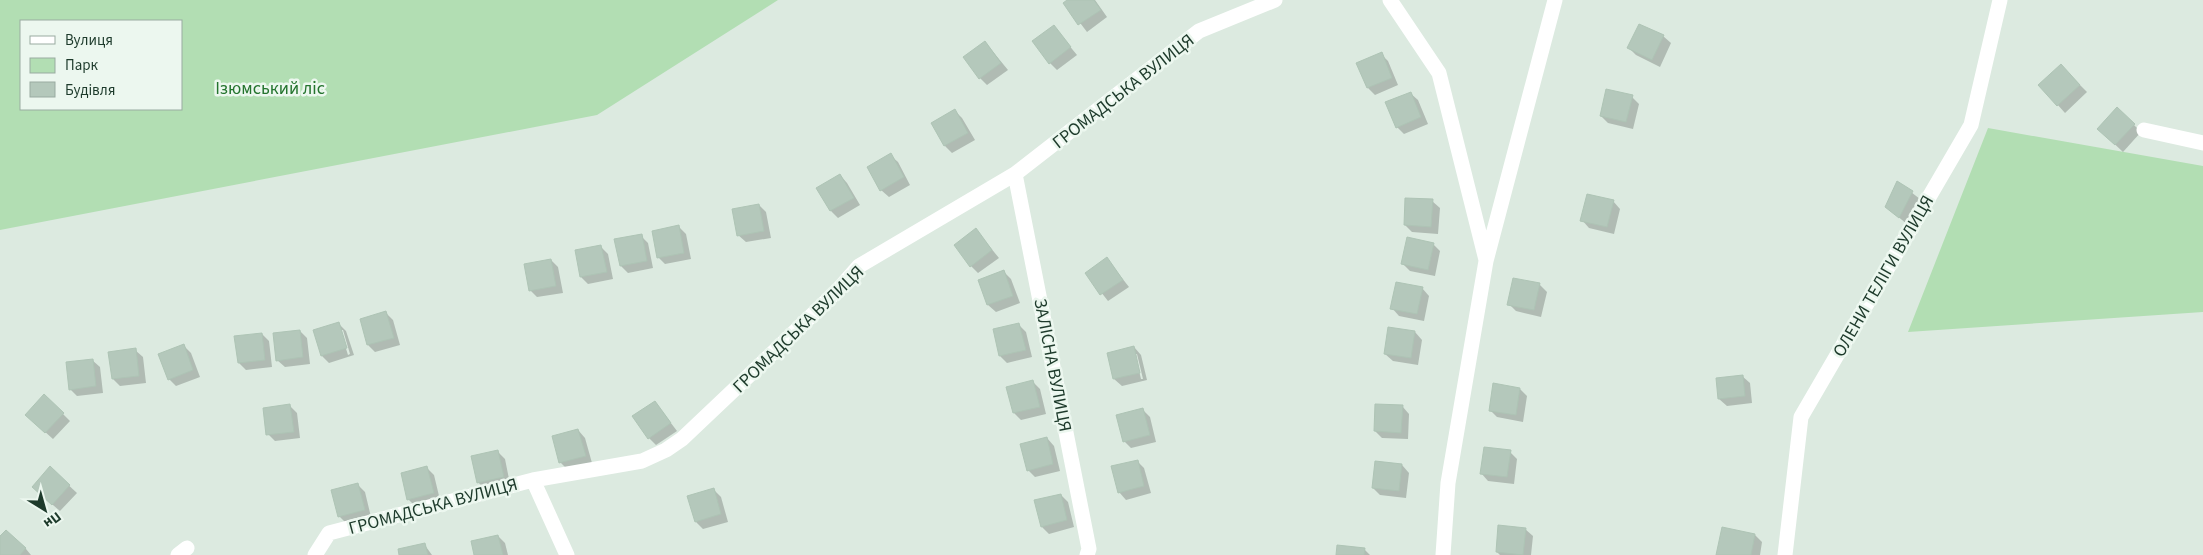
<svg xmlns="http://www.w3.org/2000/svg" width="2203" height="555" font-family="'Source Sans 3',sans-serif">
<style>
.green{fill:#b2deb3;fill-rule:evenodd}
.shadow{fill:#0003;fill-rule:evenodd}
.building{fill:#b4c8bb;stroke:#aec4b5}
.lines{fill:none;stroke-linecap:round;stroke-linejoin:round}
.minor{stroke:#fff;stroke-width:15}
.labels{text-anchor:middle;stroke-width:5;stroke-linejoin:round;paint-order:stroke}
.park-label{font-size:18px;fill:#24742e;stroke:#ecf7ef}
.street-label{font-size:18px;fill:#1d3a2b;stroke:#ecf7ef}
</style>
<rect width="100%" height="100%" fill="#dceae0"/>
<path class="green" d="M 0,0 L 778,0 L 597,115 L 0,230 ZM 181,21 L 181,109 L 21,109 L 21,21 Z
M 1988,128 L 2203,166 L 2203,312 L 1908,332 Z"/>
<path class="shadow" d="M 1069,0 L 1095,0 L 1107,17 L 1087,32 L 1065,3 Z
M 1054,27 L 1077,55 L 1057,70 L 1050,63 Z
M 1663,36 L 1671,43 L 1660,67 L 1636,55 L 1629,48 Z
M 985,42 L 1008,70 L 987,85 L 980,78 Z
M 1381,54 L 1388,61 L 1398,85 L 1375,95 L 1368,88 Z
M 2061,66 L 2087,92 L 2065,113 L 2040,85 Z
M 1410,93 L 1418,100 L 1428,124 L 1404,134 L 1397,127 Z
M 1632,97 L 1639,104 L 1633,129 L 1608,123 L 1601,116 Z
M 954,110 L 962,118 L 975,140 L 952,153 L 945,146 L 932,123 Z
M 2134,125 L 2141,132 L 2123,152 L 2106,136 Z
M 890,155 L 898,162 L 910,185 L 889,197 L 881,190 Z
M 840,175 L 847,183 L 860,205 L 838,218 L 831,211 L 818,188 Z
M 1898,182 L 1920,199 L 1907,224 L 1886,207 Z
M 1432,201 L 1440,208 L 1438,234 L 1412,232 L 1405,225 Z
M 1613,201 L 1620,209 L 1614,234 L 1589,228 L 1582,220 Z
M 759,205 L 766,212 L 771,238 L 746,242 L 738,235 Z
M 679,227 L 686,234 L 691,259 L 665,264 L 658,257 Z
M 976,230 L 999,258 L 978,273 L 971,266 Z
M 641,236 L 648,243 L 653,268 L 628,273 L 621,266 Z
M 1433,244 L 1440,251 L 1435,276 L 1410,271 L 1403,264 Z
M 601,247 L 608,254 L 613,279 L 588,284 L 581,277 Z
M 1107,259 L 1129,287 L 1108,301 L 1086,273 Z
M 551,260 L 558,267 L 563,293 L 537,297 L 530,290 Z
M 1004,272 L 1011,279 L 1020,303 L 996,312 L 988,305 L 980,281 Z
M 1539,284 L 1547,292 L 1541,317 L 1516,311 L 1509,304 Z
M 1422,288 L 1429,296 L 1424,321 L 1399,316 L 1392,308 Z
M 386,313 L 393,320 L 400,345 L 375,352 L 368,345 Z
M 339,324 L 346,331 L 354,355 L 329,363 L 322,356 L 315,331 ZM 340,330 L 343,330 L 350,354 L 348,355 Z
M 1019,325 L 1026,332 L 1032,357 L 1007,363 L 1000,356 Z
M 1389,328 L 1415,332 L 1422,340 L 1418,365 L 1393,361 L 1385,354 Z
M 300,331 L 307,338 L 310,364 L 285,367 L 277,360 Z
M 262,334 L 269,341 L 272,367 L 246,370 L 239,363 Z
M 184,346 L 191,353 L 200,377 L 176,386 L 169,379 Z
M 1134,347 L 1141,355 L 1147,380 L 1122,386 L 1114,379 ZM 1135,354 L 1137,354 L 1143,379 L 1141,379 Z
M 135,350 L 143,357 L 146,383 L 120,386 L 113,379 Z
M 92,360 L 100,367 L 103,393 L 77,396 L 70,389 Z
M 1742,376 L 1750,383 L 1752,403 L 1727,406 L 1719,399 Z
M 1033,382 L 1040,389 L 1046,414 L 1021,420 L 1014,413 L 1008,388 Z
M 1520,389 L 1527,396 L 1523,422 L 1497,417 L 1490,410 Z
M 655,402 L 677,431 L 656,445 L 649,438 Z
M 290,406 L 297,413 L 300,438 L 275,441 L 268,434 Z
M 1402,406 L 1409,414 L 1408,439 L 1382,438 L 1375,431 Z
M 1143,410 L 1150,417 L 1156,442 L 1131,448 L 1124,441 Z
M 63,414 L 70,421 L 53,439 L 34,422 Z
M 578,430 L 585,438 L 592,463 L 567,469 L 560,462 Z
M 1047,438 L 1054,446 L 1060,471 L 1035,477 L 1028,470 Z
M 498,452 L 505,459 L 510,484 L 485,490 L 478,482 Z
M 1510,452 L 1517,459 L 1514,484 L 1488,481 L 1481,473 Z
M 1137,461 L 1144,468 L 1151,493 L 1126,500 L 1119,492 Z
M 1376,462 L 1402,465 L 1409,473 L 1406,498 L 1380,495 L 1373,488 Z
M 50,468 L 77,493 L 60,511 L 40,494 Z
M 427,468 L 434,475 L 440,500 L 415,506 L 408,499 Z
M 358,485 L 365,492 L 371,517 L 346,523 L 339,516 Z
M 713,489 L 721,497 L 728,522 L 703,529 L 696,522 Z
M 1061,495 L 1068,502 L 1074,527 L 1049,534 L 1042,527 Z
M 1525,529 L 1533,536 L 1531,555 L 1500,555 L 1497,552 Z
M 6,532 L 26,549 L 31,555 L 0,555 L 0,538 Z
M 1755,535 L 1762,542 L 1760,555 L 1718,555 Z
M 498,536 L 505,543 L 508,555 L 476,555 Z
M 424,544 L 432,555 L 400,555 Z
M 1364,549 L 1370,555 L 1337,555 Z"/>
<path class="building" d="M 1067,0 L 1094,0 L 1101,10 L 1078,25 L 1063,3 Z
M 1639,24 L 1664,35 L 1652,60 L 1627,48 Z
M 1054,25 L 1071,47 L 1049,64 L 1032,41 Z
M 985,41 L 1001,63 L 979,79 L 963,57 Z
M 1382,52 L 1392,78 L 1367,88 L 1356,63 Z
M 2061,64 L 2080,85 L 2057,106 L 2038,85 Z
M 1606,89 L 1633,95 L 1626,122 L 1600,116 Z
M 1411,92 L 1421,117 L 1396,128 L 1385,102 Z
M 2117,107 L 2135,124 L 2115,145 L 2097,129 Z
M 955,109 L 968,133 L 944,146 L 931,123 Z
M 891,153 L 904,177 L 880,191 L 867,167 Z
M 840,174 L 854,198 L 830,211 L 816,188 Z
M 1897,181 L 1913,191 L 1899,218 L 1885,207 Z
M 1587,194 L 1614,200 L 1607,227 L 1580,221 Z
M 1405,198 L 1433,199 L 1431,227 L 1404,225 Z
M 759,204 L 764,231 L 737,236 L 732,209 Z
M 679,225 L 684,253 L 657,258 L 652,231 Z
M 976,228 L 992,250 L 970,267 L 954,245 Z
M 642,234 L 647,261 L 620,266 L 614,239 Z
M 1407,237 L 1434,243 L 1428,270 L 1401,264 Z
M 601,245 L 607,272 L 580,277 L 575,250 Z
M 1107,257 L 1123,280 L 1100,295 L 1085,273 Z
M 551,259 L 556,286 L 529,291 L 524,264 Z
M 1004,270 L 1013,296 L 987,305 L 978,280 Z
M 1513,278 L 1540,283 L 1534,310 L 1507,305 Z
M 1396,282 L 1423,287 L 1417,314 L 1390,309 Z
M 386,311 L 394,338 L 367,345 L 360,319 Z
M 339,322 L 347,348 L 321,356 L 313,330 Z
M 1019,323 L 1026,350 L 999,356 L 993,329 Z
M 1388,327 L 1415,331 L 1411,358 L 1384,354 Z
M 300,330 L 303,357 L 276,361 L 273,333 Z
M 262,333 L 265,360 L 238,363 L 234,336 Z
M 184,344 L 193,370 L 168,380 L 158,354 Z
M 1134,346 L 1140,373 L 1113,379 L 1107,353 Z
M 136,348 L 139,376 L 112,379 L 108,352 Z
M 93,359 L 96,386 L 69,390 L 66,362 Z
M 1743,375 L 1745,396 L 1718,399 L 1716,378 Z
M 1033,380 L 1040,407 L 1013,413 L 1006,387 Z
M 1493,383 L 1520,388 L 1516,415 L 1489,411 Z
M 44,394 L 64,413 L 45,433 L 25,415 Z
M 655,401 L 671,423 L 648,439 L 632,416 Z
M 290,404 L 294,432 L 266,435 L 263,408 Z
M 1375,404 L 1403,405 L 1401,433 L 1374,431 Z
M 1143,408 L 1150,435 L 1123,442 L 1116,415 Z
M 578,429 L 586,456 L 559,463 L 552,436 Z
M 1047,437 L 1053,464 L 1027,471 L 1020,444 Z
M 1484,447 L 1511,450 L 1507,477 L 1480,474 Z
M 498,450 L 504,477 L 477,483 L 471,456 Z
M 1138,460 L 1144,486 L 1118,493 L 1111,466 Z
M 1375,461 L 1402,464 L 1399,491 L 1372,488 Z
M 50,466 L 70,485 L 52,505 L 32,487 Z
M 427,466 L 434,493 L 407,500 L 401,473 Z
M 358,483 L 365,510 L 338,517 L 331,490 Z
M 714,488 L 721,514 L 695,522 L 687,496 Z
M 1061,494 L 1067,520 L 1041,527 L 1034,500 Z
M 1498,525 L 1526,528 L 1523,555 L 1496,552 Z
M 1722,527 L 1755,534 L 1751,555 L 1716,555 Z
M 6,530 L 26,548 L 20,555 L 0,555 L 0,536 Z
M 498,535 L 503,555 L 474,555 L 471,541 Z
M 425,543 L 428,555 L 399,555 L 398,549 Z
M 1337,545 L 1365,548 L 1364,555 L 1336,555 Z"/>
<g class="lines">
<path class="minor" d="M 1390,0 L 1439,73 L 1486,260
M 2144,130 L 2203,143
M 1015,174 L 1089,549 L 1087,555
M 533,480 L 567,555
M 178,555 L 187,548
M 315,555 L 329,533 L 533,480 L 642,461 L 666,450 L 682,439 L 758,367 L 837,291 L 859,266 L 1015,174 L 1199,31 L 1275,0
M 1443,555 L 1448,483 L 1486,261 L 1555,0
M 1785,555 L 1801,417 L 1971,125 L 2000,0"/>
</g>
<g class="labels">
<g class="park-label">
<text x="270" y="94">Ізюмський ліс</text>
</g>
<g class="street-label">
<text transform="translate(1123 91) rotate(-38)" y="6">ГРОМАДСЬКА ВУЛИЦЯ</text>
<text transform="translate(1883 276) rotate(-60)" y="6">ОЛЕНИ ТЕЛІГИ ВУЛИЦЯ</text>
<text transform="translate(798 329) rotate(-44)" y="6">ГРОМАДСЬКА ВУЛИЦЯ</text>
<text transform="translate(1053 365) rotate(79)" y="6">ЗАЛІСНА ВУЛИЦЯ</text>
<text transform="translate(433 506) rotate(-15)" y="6">ГРОМАДСЬКА ВУЛИЦЯ</text>
</g>
</g>
<rect x="20" y="20" width="162" height="90" fill="#ecf7ef" stroke="#99aba1"/>
<rect x="30" y="36" width="25" height="8" fill="#ffffff" stroke="#99aba1"/>
<text x="65" y="45" font-size="15" fill="#1d3a2b">Вулиця</text>
<rect x="30" y="58" width="25" height="15" fill="#b2deb3" stroke="#99aba1"/>
<text x="65" y="70" font-size="15" fill="#1d3a2b">Парк</text>
<rect x="30" y="82" width="25" height="15" fill="#b4c8bb" stroke="#99aba1"/>
<text x="65" y="95" font-size="15" fill="#1d3a2b">Будівля</text>
<g transform="translate(45 510) rotate(143)" stroke="#ecf7ef" stroke-width="4" paint-order="stroke">
<path d="M0-4L9 19L0 12L-9 19Z" fill="#1d3a2b"/>
<text y="-8" font-size="14" font-weight="bold" text-anchor="middle" fill="#1d3a2b">Пн</text>
</g>
</svg>
